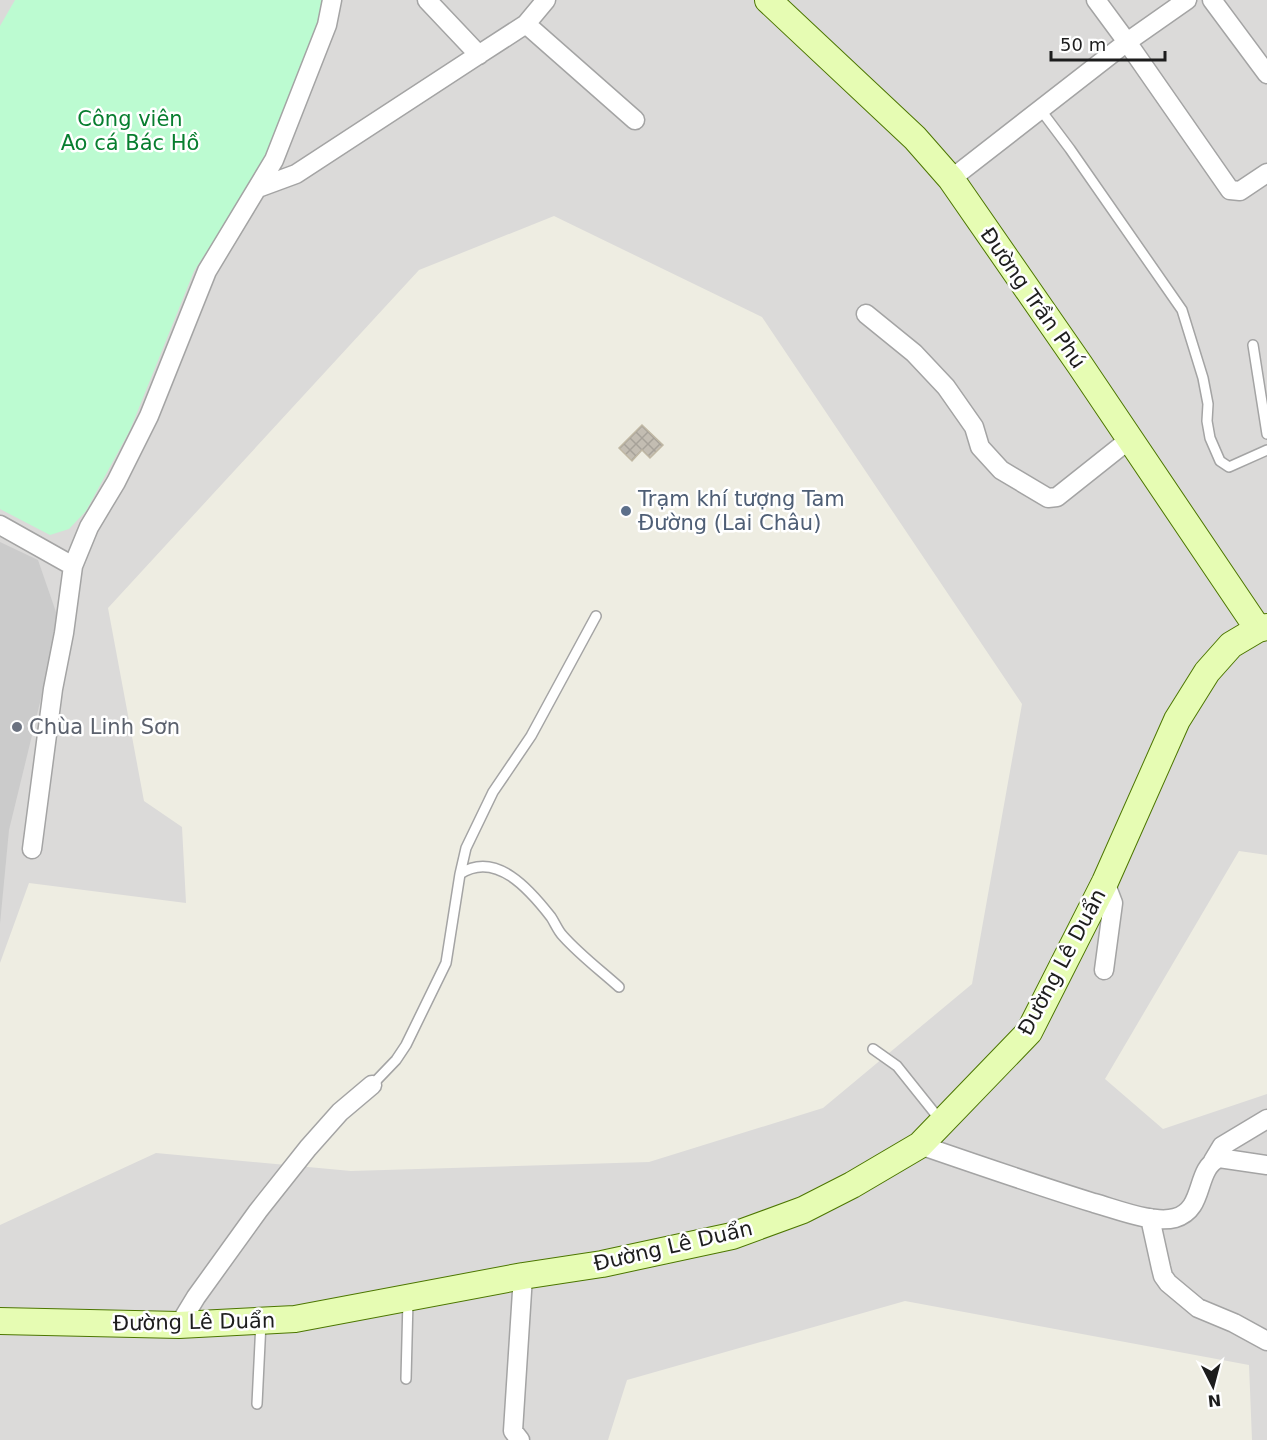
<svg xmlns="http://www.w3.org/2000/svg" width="1267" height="1440" font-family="'DejaVu Sans',sans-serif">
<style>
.residential{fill:#dbdad9}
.religious{fill:#cbcbcb}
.park{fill:#bcfbd1}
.building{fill:url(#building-cross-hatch);stroke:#c0b8a4;stroke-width:1.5}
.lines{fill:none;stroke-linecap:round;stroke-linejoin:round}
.lane-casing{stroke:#a4a4a4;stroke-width:12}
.street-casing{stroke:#a4a4a4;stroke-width:21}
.secondary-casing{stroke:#4c7601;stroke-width:28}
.lane{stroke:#fff;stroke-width:9}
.street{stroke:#fff;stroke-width:18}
.secondary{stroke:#e6fcb3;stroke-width:26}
.service-dot{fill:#5c6f8a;stroke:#fff;stroke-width:2}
.worship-dot{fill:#6b7280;stroke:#fff;stroke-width:2}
.labels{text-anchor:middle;stroke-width:5;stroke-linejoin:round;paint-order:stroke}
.park-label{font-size:21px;fill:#077e2f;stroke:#fff}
.street-label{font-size:21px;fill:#1d1d1d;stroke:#fff}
.service-label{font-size:21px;fill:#4e5e75;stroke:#fff;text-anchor:start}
.worship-label{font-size:21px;fill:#5b616d;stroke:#fff;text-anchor:start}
</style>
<defs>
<pattern id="building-cross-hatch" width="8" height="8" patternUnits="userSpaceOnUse" patternTransform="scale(1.5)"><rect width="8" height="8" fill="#c3bdb2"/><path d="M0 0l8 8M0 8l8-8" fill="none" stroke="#a7a299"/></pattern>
</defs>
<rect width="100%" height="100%" fill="#eeede2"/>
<path class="residential" d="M 0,0 L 1267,0 L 1267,855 L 1239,851 L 1105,1079 L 1163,1129 L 1267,1094 L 1267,1440 L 1252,1440 L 1249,1365 L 905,1301 L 627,1380 L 608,1440 L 0,1440 L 0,1225 L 156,1153 L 351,1171 L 649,1162 L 823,1108 L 972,984 L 1022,704 L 762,317 L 554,216 L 419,270 L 108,608 L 144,801 L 182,827 L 186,903 L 29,883 L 0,963 Z"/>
<path class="religious" d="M 0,542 L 38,560 L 56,612 L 57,630 L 55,658 L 44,686 L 9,830 L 0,924 Z"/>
<path class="park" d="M 15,0 L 325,0 L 307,65 L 260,170 L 194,271 L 130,430 L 86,511 L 69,529 L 50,535 L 0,509 L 0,26 Z"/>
<path class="building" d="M 642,425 L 663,445 L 650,458 L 642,450 L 632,461 L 619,448 Z"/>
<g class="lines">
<g class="lane-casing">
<path id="lane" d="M 1040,109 L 1070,149 L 1182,310 L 1203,378 L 1208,404 L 1207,421 L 1210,438 L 1220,461 L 1229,467 L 1267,450
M 1253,345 L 1267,434
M 460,874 C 496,850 530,890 551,917 C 555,923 558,931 563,936 C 580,955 600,970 619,987
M 873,1049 L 897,1066 L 941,1121
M 372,1085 L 396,1060 L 406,1045 L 446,963 L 460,874 L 466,848 L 493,792 L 531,736 L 596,616
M 406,1379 L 408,1300
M 257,1404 L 261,1322"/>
</g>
<g class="street-casing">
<path id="street" d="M 427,0 L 479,55
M 1096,0 L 1127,42 L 1230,190 L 1240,191 L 1267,173
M 1212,0 L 1267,74
M 526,24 L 635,120
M 951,179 L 1127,42 L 1187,0
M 258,188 L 296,174 L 472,59 L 526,24 L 546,0
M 866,314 L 914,353 L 946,387 L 974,427 L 980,447 L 1001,470 L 1048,498 L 1057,497 L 1130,439
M 0,525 L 73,566
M 32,849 L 53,689 L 64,633 L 73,566 L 89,527 L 116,482 L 149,416 L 207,271 L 274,160 L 327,25 L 332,0
M 1104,970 L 1113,903 L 1105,882
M 920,1145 C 978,1165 1036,1185 1094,1203 C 1116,1209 1153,1224 1175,1218 C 1206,1209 1194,1170 1219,1158 L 1267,1165
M 1213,1161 L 1222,1146 L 1267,1119
M 1150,1218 L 1161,1268 L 1163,1276 L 1168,1283 L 1198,1308 L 1234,1323 L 1267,1341
M 179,1325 L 196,1297 L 258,1211 L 308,1148 L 340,1112 L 372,1085
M 520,1440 L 513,1431 L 523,1276"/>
</g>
<g class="secondary-casing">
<path id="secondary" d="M 768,0 L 915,138 L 951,179 L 1080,365 L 1258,629
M 0,1321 L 179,1325 L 295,1319 L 523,1276 L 602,1264 L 732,1236 L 803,1210 L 852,1185 L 920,1145 L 1029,1032 L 1105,882 L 1177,720 L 1207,672 L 1231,645 L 1258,629 L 1267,627"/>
</g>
<use href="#lane" class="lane"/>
<use href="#street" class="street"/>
<use href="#secondary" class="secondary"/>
</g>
<circle class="service-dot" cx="626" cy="511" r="6"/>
<circle class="worship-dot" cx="17" cy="727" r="6"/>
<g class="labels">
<g class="park-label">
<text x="130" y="126">Công viên<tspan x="130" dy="24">Ao cá Bác Hồ</tspan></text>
</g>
<g class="street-label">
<text transform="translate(1033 298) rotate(55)" y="7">Đường Trần Phú</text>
<text transform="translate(1062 962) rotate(-62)" y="7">Đường Lê Duẩn</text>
<text transform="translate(673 1246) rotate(-13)" y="7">Đường Lê Duẩn</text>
<text transform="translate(194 1322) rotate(-1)" y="7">Đường Lê Duẩn</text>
</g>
<g class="service-label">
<text x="638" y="506">Trạm khí tượng Tam<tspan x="638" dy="24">Đường (Lai Châu)</tspan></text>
</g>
<g class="worship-label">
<text x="29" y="734">Chùa Linh Sơn</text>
</g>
</g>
<g transform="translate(1213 1386) rotate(174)" stroke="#ffffff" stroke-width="4.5" paint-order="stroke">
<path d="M0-4.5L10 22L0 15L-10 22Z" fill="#1d1d1d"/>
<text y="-9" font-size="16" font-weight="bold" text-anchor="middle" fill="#1d1d1d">N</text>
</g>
<path d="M1051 51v9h114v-9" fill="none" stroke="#1d1d1d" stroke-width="3"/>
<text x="1060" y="51" font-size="18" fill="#1d1d1d" stroke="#ffffff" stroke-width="4.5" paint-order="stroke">50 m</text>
</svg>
